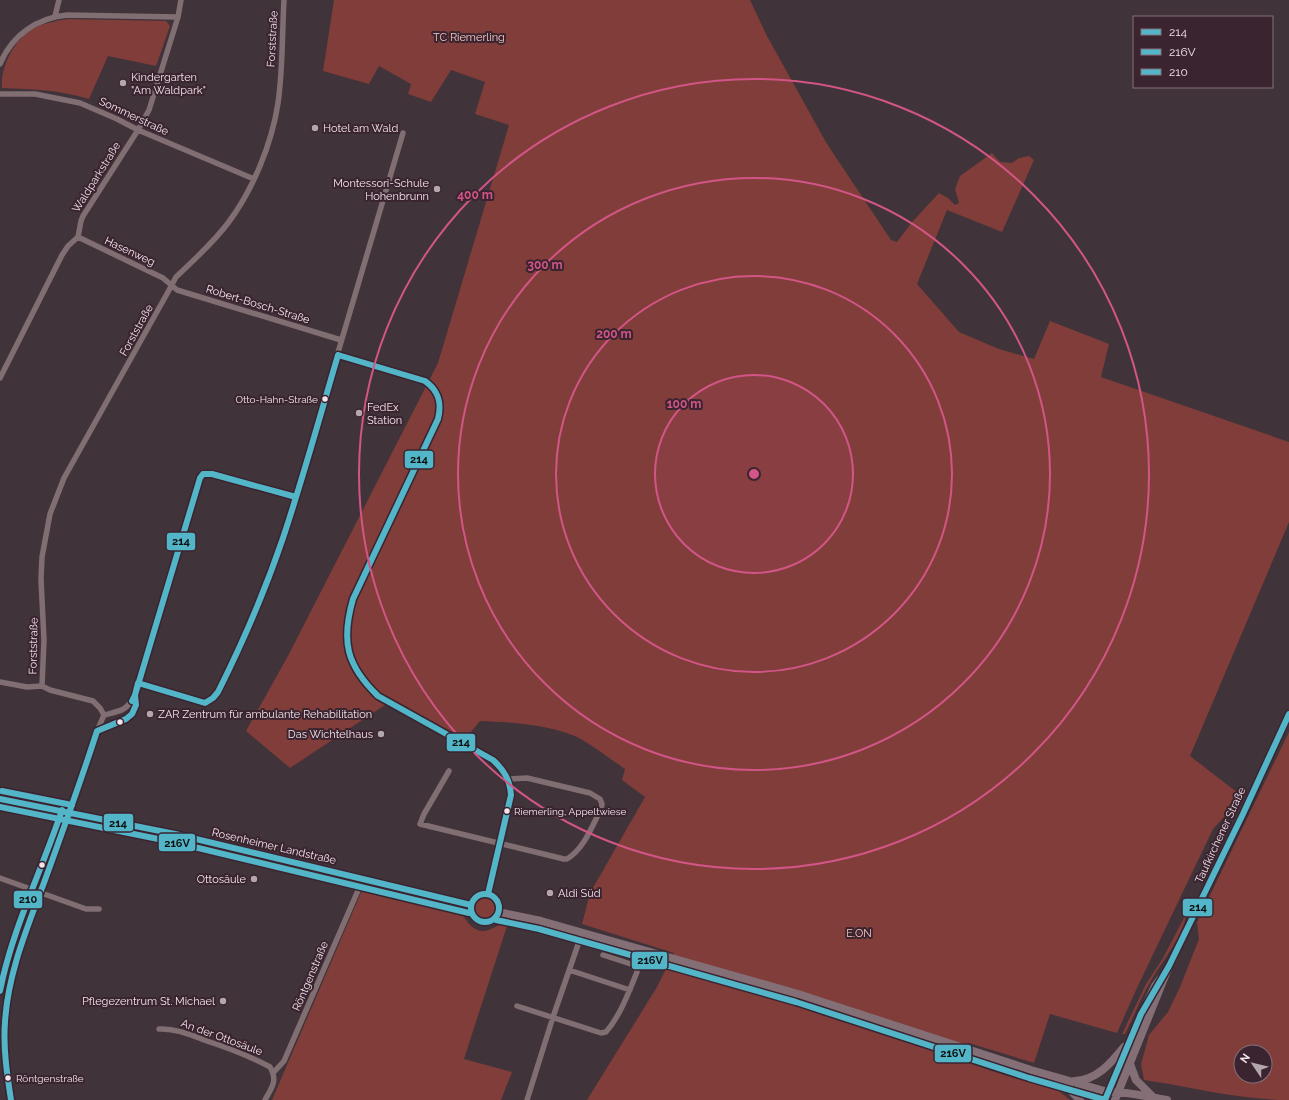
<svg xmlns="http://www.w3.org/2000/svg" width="1289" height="1100" font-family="Raleway,sans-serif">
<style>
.green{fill:#803d39;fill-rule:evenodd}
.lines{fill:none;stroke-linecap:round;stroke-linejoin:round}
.street{stroke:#816e73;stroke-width:5.5}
.secondary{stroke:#856f76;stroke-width:8}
.bus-1-casing{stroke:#3a2430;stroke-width:9}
.bus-2-casing{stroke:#3a2430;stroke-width:9}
.bus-3-casing{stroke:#3a2430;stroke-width:9}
.bus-1{stroke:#53b5c8;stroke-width:6}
.bus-2{stroke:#53b5c8;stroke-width:6}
.bus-3{stroke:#53b5c8;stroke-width:6}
.ring{fill:none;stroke:#d15586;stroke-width:2}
.poi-dot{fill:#b4a6ad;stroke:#3a2430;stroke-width:1.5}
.bus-dot{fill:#f3e4eb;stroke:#3a2430;stroke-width:1.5}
.labels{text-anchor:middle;stroke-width:4;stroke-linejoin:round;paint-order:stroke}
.bus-label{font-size:10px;fill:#f3e4eb;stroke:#3a2430;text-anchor:start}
.park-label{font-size:11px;fill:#f7c8c3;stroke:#3a2430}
.street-label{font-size:11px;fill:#f3e4eb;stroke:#3a2430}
.poi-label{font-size:11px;fill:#f3e4eb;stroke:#3a2430;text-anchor:start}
.centre{fill:#d15586;stroke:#3a2430;stroke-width:2}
.ring-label{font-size:12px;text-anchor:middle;font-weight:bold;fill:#d15586;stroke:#3a2430;stroke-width:4;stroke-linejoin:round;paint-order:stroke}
.line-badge{stroke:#3a2430;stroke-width:1.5}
.pale-badge-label{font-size:11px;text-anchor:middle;font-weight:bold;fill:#111}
</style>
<rect width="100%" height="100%" fill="#40333a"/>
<path class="green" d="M 334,0 L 750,0 L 767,36 L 827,144 L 891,240 L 897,242 L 913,221 L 939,193 L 948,198 L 955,205 L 959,203 L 955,189 L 960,176 L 992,153 L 1000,162 L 1012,163 L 1019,158 L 1029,156 L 1034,160 L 1002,232 L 947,210 L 917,284 L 959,332 L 999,349 L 1034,359 L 1050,321 L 1109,344 L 1101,377 L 1289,442 L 1289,522 L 1190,756 L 1238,793 L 1234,806 L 1213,829 L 1136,990 L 1117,1033 L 1050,1014 L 1034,1063 L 969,1043 L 961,1059 L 989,1070 L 1059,1091 L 1070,1100 L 587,1100 L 657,987 L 674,953 L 582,924 L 590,893 L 645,797 L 622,780 L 625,769 C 610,759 595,747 579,738 C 553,725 509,722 480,721 L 471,732 L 460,740 L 391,701 L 290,768 L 246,731 L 289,654 L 438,363 L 509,125 L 475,114 L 485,82 L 451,70 L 431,102 L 408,94 L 411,84 L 379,66 L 369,84 L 323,71 Z
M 68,19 L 166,21 L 170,26 L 156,66 L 108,56 L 89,99 C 60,90 32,89 2,88 C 0,68 14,40 31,30 C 42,23 56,21 68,19 Z
M 1289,732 L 1289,1100 C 1240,1100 1192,1087 1144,1080 L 1141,1064 L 1149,1035 L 1168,1012 L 1180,987 L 1199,939 L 1197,922 ZM 1241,1052 L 1265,1052 L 1265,1076 L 1241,1076 Z
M 363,888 L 458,911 C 464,914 465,920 470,925 C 486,939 493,924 508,923 L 464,1059 L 512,1072 L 501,1100 L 272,1100 Z
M475 908a10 10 0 1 1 20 0a10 10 0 1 1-20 0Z
M 1186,914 C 1185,933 1162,962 1152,979 C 1142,995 1135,1014 1126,1032 L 1125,1034 L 1122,1034 L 1146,984 L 1163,958 Z"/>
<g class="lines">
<path class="street" d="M 55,16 L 59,0
M 0,64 C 12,35 37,18 67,15 L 178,17
M 0,94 L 35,94 L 80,103 L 117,119 L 138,130 L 254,179
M 78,237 L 163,278 L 177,290 L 341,340
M 338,355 L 425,381 C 440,390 443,403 438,419 L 353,599 C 340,638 346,669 378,696 L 493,760 C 505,770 511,779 511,795 L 488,894
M 0,378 L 62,255 L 68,246 L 78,237 L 81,221 L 83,216 L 138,130 L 149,110 L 178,17 L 181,0
M 0,682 L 27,687 L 42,686 L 50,690 L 93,701 L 100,708 L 104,715
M 138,683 L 205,703 L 213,698 L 218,692 L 243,641 L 259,603 L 283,538 L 403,133
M 42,686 L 44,640 L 41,579 L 42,557 L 50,514 L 64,478 L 168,292 L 176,277 C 194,260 213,243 228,223 C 253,190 272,143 278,103 C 283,69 282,34 284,0
M 104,715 C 120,711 127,711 135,695 L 196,488 L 200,478 L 203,474 L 212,474 L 296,497
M 97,731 C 108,726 135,719 136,705 C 137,702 136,698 135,695
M 449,771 L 424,814 L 420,824 L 564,859 L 567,859 C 584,849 592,826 601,809 L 602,804 L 600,799 L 590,793 L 527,778 L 509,779
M 0,878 L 86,909 L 99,909
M 569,970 L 630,990
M 517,1006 L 601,1033 L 606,1032 C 620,1016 629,992 637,972 L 636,967 L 634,965 L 603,955
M 159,1029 C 175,1028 191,1035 207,1041 C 228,1048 250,1056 270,1067 C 278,1081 272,1087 265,1100
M 273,1073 L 284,1061 L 363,879
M 11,1100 C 6,1070 2,1040 6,1010 C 11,966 28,926 43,885 C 62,834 81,783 97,731 L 104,715
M 527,1100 L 553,1017 L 582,933"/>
<path class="secondary" d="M 0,799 L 175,834 L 471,905
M471 908a14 14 0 1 1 28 0a14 14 0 1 1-28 0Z
M 498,912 L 541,921 L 798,994 L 1031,1070 L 1108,1092 C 1128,1091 1147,1097 1167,1100
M 1130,1064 L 1136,1080 L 1153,1097
M 1060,1080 L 1080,1100
M 1075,1081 C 1097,1080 1111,1063 1124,1047
M 1105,1100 L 1141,1016 L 1155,986 L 1161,978
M 1115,1100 L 1169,966 L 1243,814 L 1289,714"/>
<g class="bus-1-casing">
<path id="bus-1" d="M 338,355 L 425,381 C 439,391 442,403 438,419 L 353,599 C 341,641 346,665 378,696 L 493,760 C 504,770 510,780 511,795 L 488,894
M 138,683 L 205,703 L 213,698 L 218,692 C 243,642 265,591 283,538 C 303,478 320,416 338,355
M 132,701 L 135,695 L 200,478 L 203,474 L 212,474 L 296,497
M 0,799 L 175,834 L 471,905
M471 908a14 14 0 1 1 28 0a14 14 0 1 1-28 0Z
M 11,1100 C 7,1074 3,1048 5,1022 C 8,972 28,926 45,880 C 63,830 81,781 97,731 L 126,719 L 132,714 L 136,705 L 135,695 L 138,683
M 1105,1100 L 1141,1014 L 1169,966 L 1243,814 L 1289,714"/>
</g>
<g class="bus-2-casing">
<path id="bus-2" d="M 0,807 L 173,842 L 469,913
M 496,920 L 539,929 L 796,1002 L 1029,1078 L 1105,1100"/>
</g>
<g class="bus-3-casing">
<path id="bus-3" d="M 2,791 L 72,805
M 0,991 C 12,929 42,870 62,810"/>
</g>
<use href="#bus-1" class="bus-1"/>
<use href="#bus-2" class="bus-2"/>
<use href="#bus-3" class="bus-3"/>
</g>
<circle cx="754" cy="474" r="99" fill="#d15586" fill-opacity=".12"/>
<g class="ring">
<circle cx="754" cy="474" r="99"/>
<circle cx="754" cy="474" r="198"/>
<circle cx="754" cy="474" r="296"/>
<circle cx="754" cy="474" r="395"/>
</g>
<g class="poi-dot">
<circle cx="123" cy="83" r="4"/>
<circle cx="315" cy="128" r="4"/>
<circle cx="437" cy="189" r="4"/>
<circle cx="359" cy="413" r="4"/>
<circle cx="150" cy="714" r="4"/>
<circle cx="381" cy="734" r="4"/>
<circle cx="254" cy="879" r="4"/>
<circle cx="550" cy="893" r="4"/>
<circle cx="223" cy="1001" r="4"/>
</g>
<g class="bus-dot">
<circle cx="325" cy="399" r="3.5"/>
<circle cx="120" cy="722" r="3.5"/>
<circle cx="507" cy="811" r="3.5"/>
<circle cx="42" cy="865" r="3.5"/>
<circle cx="8" cy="1078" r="3.5"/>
</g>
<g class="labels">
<g class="bus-label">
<text x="318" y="403" text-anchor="end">Otto-Hahn-Straße</text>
<text x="514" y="815">Riemerling, Appeltwiese</text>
<text x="16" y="1082">Röntgenstraße</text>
</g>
<g class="park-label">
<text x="469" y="41">TC Riemerling</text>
<text x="859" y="937">E.ON</text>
</g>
<g class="street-label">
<text transform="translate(272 39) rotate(-87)" y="4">Forststraße</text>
<text transform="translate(134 116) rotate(25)" y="4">Sommerstraße</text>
<text transform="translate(96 177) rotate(-58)" y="4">Waldparkstraße</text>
<text transform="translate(130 251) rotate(25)" y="4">Hasenweg</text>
<text transform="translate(258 304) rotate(17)" y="4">Robert-Bosch-Straße</text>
<text transform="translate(136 330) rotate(-61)" y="4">Forststraße</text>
<text transform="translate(33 646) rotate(-89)" y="4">Forststraße</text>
<text transform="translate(1220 835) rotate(-65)" y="4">Taufkirchener Straße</text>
<text transform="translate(274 846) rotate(13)" y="4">Rosenheimer Landstraße</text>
<text transform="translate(310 976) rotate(-67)" y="4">Röntgenstraße</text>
<text transform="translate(222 1037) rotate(20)" y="4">An der Ottosäule</text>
</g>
<g class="poi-label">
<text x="131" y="81">Kindergarten<tspan x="131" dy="13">"Am Waldpark"</tspan></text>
<text x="323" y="132">Hotel am Wald</text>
<text x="429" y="187" text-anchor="end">Montessori-Schule<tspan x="429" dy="13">Hohenbrunn</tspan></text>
<text x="367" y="411">FedEx<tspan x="367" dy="13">Station</tspan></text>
<text x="158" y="718">ZAR Zentrum für ambulante Rehabilitation</text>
<text x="373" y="738" text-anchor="end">Das Wichtelhaus</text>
<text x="246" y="883" text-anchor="end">Ottosäule</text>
<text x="558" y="897">Aldi Süd</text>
<text x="215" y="1005" text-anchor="end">Pflegezentrum St. Michael</text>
</g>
</g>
<circle cx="754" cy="474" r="6" class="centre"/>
<g class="ring-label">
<text x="475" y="199">400 m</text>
<text x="545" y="269">300 m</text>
<text x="614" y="338">200 m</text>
<text x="684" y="408">100 m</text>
</g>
<g class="line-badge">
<rect x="404" y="450" width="30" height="19" rx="4" fill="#53b5c8"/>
<rect x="166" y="532" width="30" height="19" rx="4" fill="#53b5c8"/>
<rect x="446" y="733" width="30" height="19" rx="4" fill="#53b5c8"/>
<rect x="103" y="813" width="31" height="19" rx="4" fill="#53b5c8"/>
<rect x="158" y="833" width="38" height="19" rx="4" fill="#53b5c8"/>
<rect x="13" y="890" width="30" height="19" rx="4" fill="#53b5c8"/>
<rect x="1182" y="898" width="31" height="19" rx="4" fill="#53b5c8"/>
<rect x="631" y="951" width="37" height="19" rx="4" fill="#53b5c8"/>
<rect x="934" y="1044" width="38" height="19" rx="4" fill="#53b5c8"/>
</g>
<g class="pale-badge-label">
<text x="419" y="463">214</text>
<text x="181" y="545">214</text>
<text x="461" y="746">214</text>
<text x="118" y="827">214</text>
<text x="177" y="847">216V</text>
<text x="28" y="903">210</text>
<text x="1198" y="911">214</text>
<text x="650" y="964">216V</text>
<text x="953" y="1057">216V</text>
</g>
<rect x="1133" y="16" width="140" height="72" fill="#3a2430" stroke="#84717b"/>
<rect x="1141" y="29" width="20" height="6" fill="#53b5c8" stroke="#84717b"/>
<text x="1169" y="36" font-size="12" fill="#f3e4eb">214</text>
<rect x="1141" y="49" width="20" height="6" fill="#53b5c8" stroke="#84717b"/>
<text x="1169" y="56" font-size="12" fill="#f3e4eb">216V</text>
<rect x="1141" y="69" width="20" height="6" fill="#53b5c8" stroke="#84717b"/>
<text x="1169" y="76" font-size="12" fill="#f3e4eb">210</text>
<g transform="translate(1253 1064) rotate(305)"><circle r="19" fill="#3a2430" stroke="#84717b"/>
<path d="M0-3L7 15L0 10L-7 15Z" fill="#b4a6ad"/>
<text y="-6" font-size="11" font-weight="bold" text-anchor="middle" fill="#f3e4eb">N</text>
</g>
</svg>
